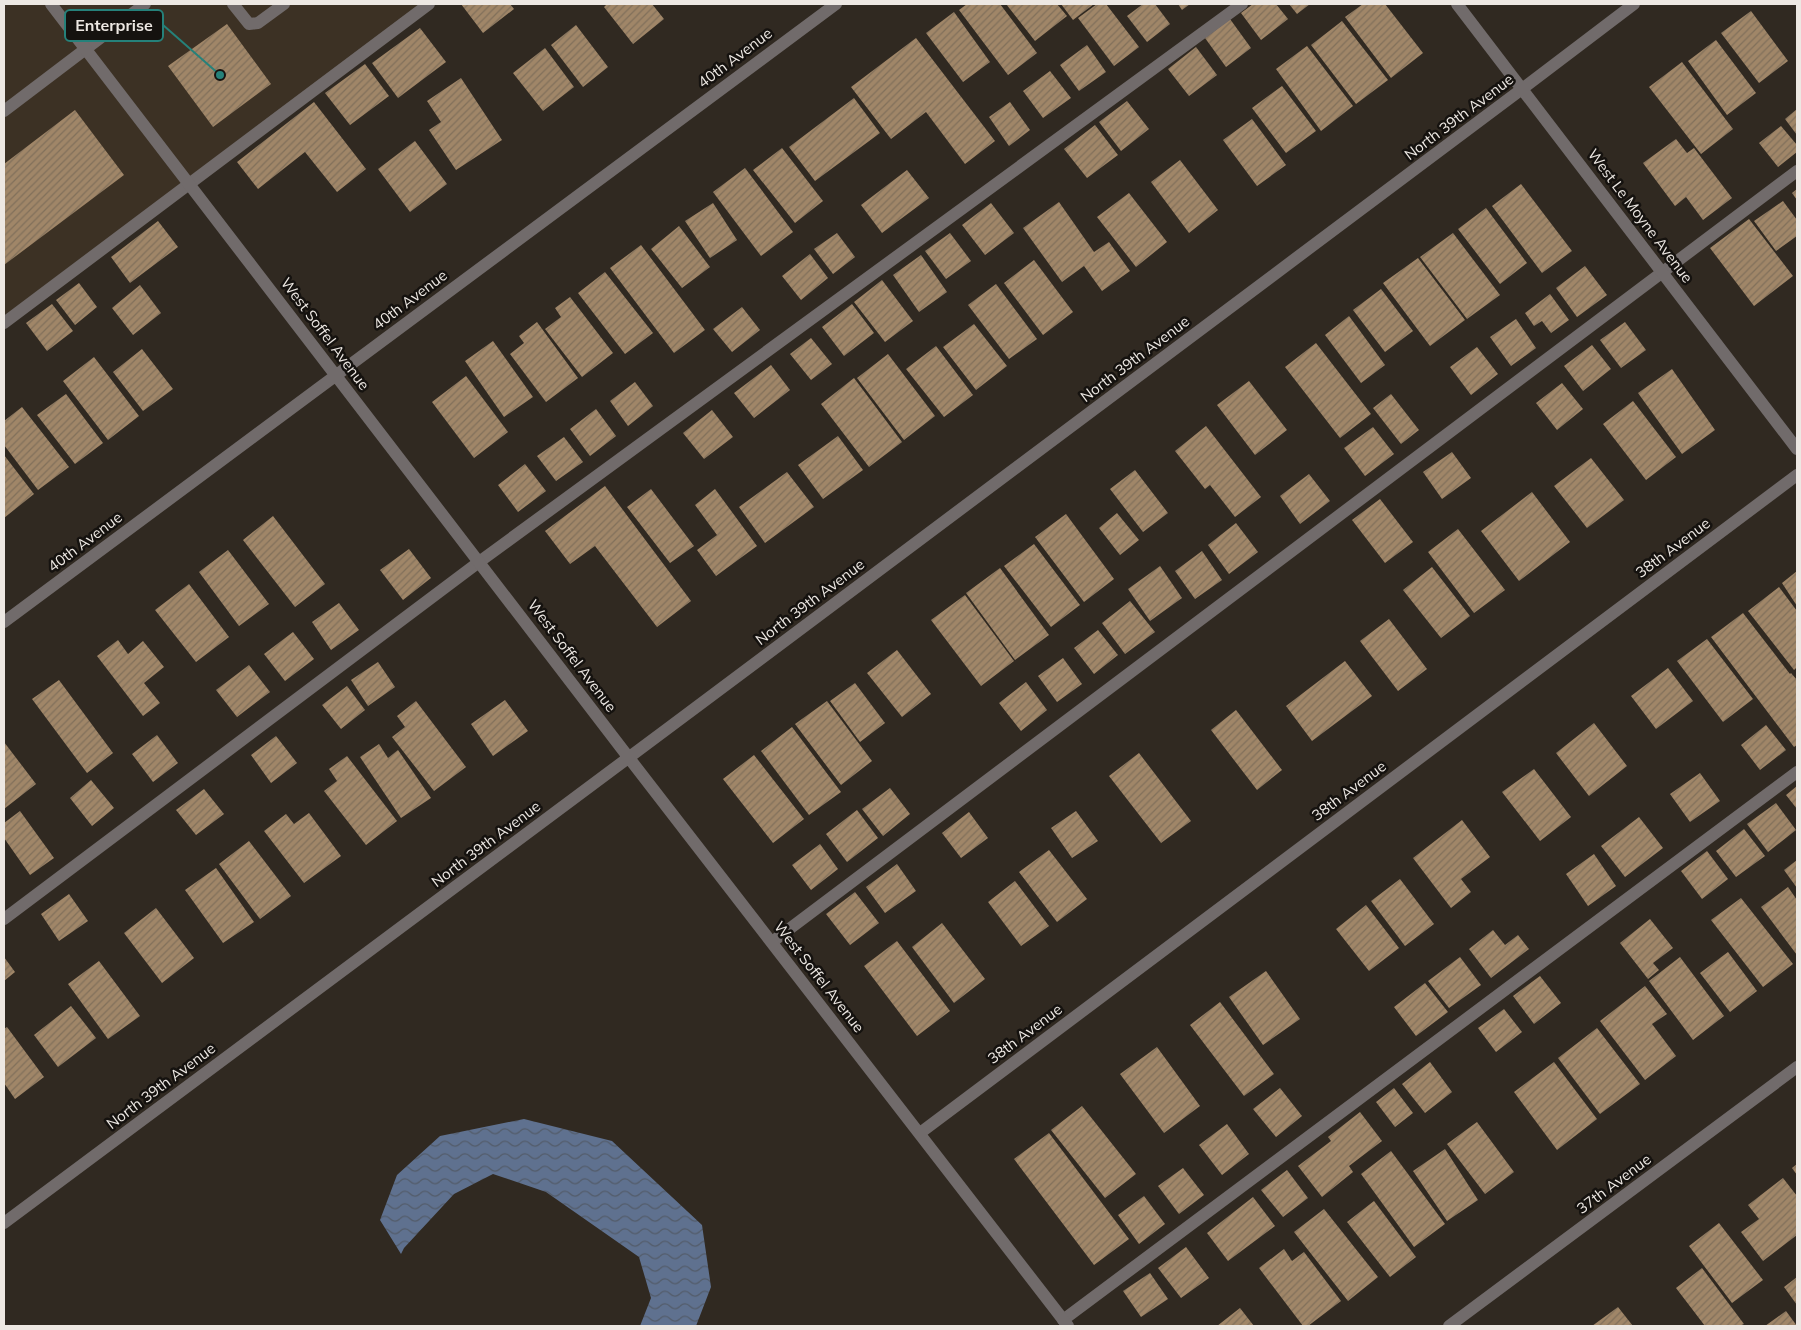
<svg xmlns="http://www.w3.org/2000/svg" width="1801" height="1330" font-family="Mulish,sans-serif">
<style>
.built{fill:#3c3124}
.water{fill:url(#water-waves)}
.building{fill:url(#building-hatch)}
.lines{fill:none;stroke-linecap:round;stroke-linejoin:round}
.service{stroke:#716b6b;stroke-width:12}
.minor{stroke:#716b6b;stroke-width:12}
.labels{text-anchor:middle;stroke-width:5;stroke-linejoin:round;paint-order:stroke}
.street-label{font-size:15px;fill:#ede8e3;stroke:#15120f}
.leader{fill:none;stroke:#25817a;stroke-width:2}
.callout-dot{fill:#25817a;stroke:#15120f;stroke-width:2}
.callout{fill:#15120f;stroke:#25817a;stroke-width:2}
.callout-label{font-size:16px;text-anchor:middle;font-weight:bold;fill:#ede8e3}
</style>
<defs>
<pattern id="water-waves" width="16" height="10" patternUnits="userSpaceOnUse" patternTransform="scale(1.25)"><rect width="16" height="10" fill="#5f718f"/><path d="M0 5q4-4 8 0t8 0" fill="none" stroke="#535c6a"/></pattern>
<pattern id="building-hatch" width="6" height="6" patternUnits="userSpaceOnUse" patternTransform="scale(1.25)"><rect width="6" height="6" fill="#a08668"/><path d="M-1 1l2-2M0 6l6-6M5 7l2-2" fill="none" stroke="#81705b"/></pattern>
</defs>
<rect width="100%" height="100%" fill="#302921"/>
<path class="built" d="M4 4H429L4 323Z"/>
<path class="water" d="M524 1119 612 1141 702 1225 711 1287 696 1326H640L651 1298 639 1257 546 1192 493 1174 454 1194 404 1248 401 1254 380 1220 397 1175 440 1136Z"/>
<path class="building" d="M461 4H510L514 9 483 33Z
M607 4H652L664 19 633 44 604 7Z
M967 4H1000L1037 53 1008 75 959 10Z
M1006 4H1057L1067 16 1035 41Z
M1061 4H1094L1073 20Z
M1097 4H1106L1139 47 1114 66 1078 18Z
M1143 4H1155L1170 24 1147 42 1127 16Z
M1178 4H1190L1182 10Z
M1253 4H1276L1288 19 1261 40 1241 13Z
M1289 4H1310L1297 14Z
M1363 4H1385L1423 53 1391 78 1345 17Z
M1751 11 1788 61 1759 83 1721 33Z
M954 12 990 62 963 82 926 33Z
M1230 19 1251 48 1226 67 1205 38Z
M1342 21 1388 80 1356 104 1311 45Z
M227 24 271 84 213 127 168 66Z
M576 25 608 67 583 87 551 45Z
M420 28 446 62 398 98 372 63Z
M916 38 995 141 965 164 926 112 891 139 851 87Z
M1716 40 1756 93 1727 115 1688 61Z
M1087 45 1106 72 1079 91 1060 65Z
M1307 46 1353 106 1321 131 1276 69Z
M1196 47 1217 75 1189 96 1168 69Z
M545 48 574 87 543 111 513 73Z
M1682 62 1733 129 1701 154 1649 87Z
M365 64 389 96 350 125 325 93Z
M1050 71 1071 98 1043 118 1023 91Z
M461 78 502 140 456 170 429 130 441 122 427 101Z
M1282 86 1316 131 1286 153 1252 108Z
M854 98 880 133 815 181 789 147Z
M1127 101 1149 129 1121 151 1099 122Z
M314 102 366 169 337 192 305 152 258 189 237 162Z
M1010 102 1030 130 1009 146 989 117Z
M1797 109V135L1785 119Z
M75 110 124 175 4 265V164Z
M1252 119 1286 165 1257 186 1223 140Z
M1095 125 1118 155 1087 178 1064 149Z
M1781 126 1797 145V152L1778 167 1759 143Z
M1676 139 1687 153 1694 148 1732 198 1703 220 1686 197 1675 206 1643 163Z
M415 141 447 184 410 212 378 169Z
M782 148 823 201 795 223 753 170Z
M1180 160 1218 210 1189 233 1151 182Z
M745 168 793 232 761 256 713 192Z
M907 170 929 198 882 233 861 205Z
M1521 184 1572 251 1542 273 1492 206Z
M1797 189V200L1792 193Z
M1129 193 1167 242 1136 267 1097 217Z
M1783 201 1797 220V236L1776 251 1754 221Z
M1059 202 1094 252 1109 242 1130 271 1102 291 1084 266 1062 282 1023 228Z
M713 203 737 240 710 258 685 221Z
M991 203 1014 233 985 255 962 225Z
M1486 208 1527 263 1500 284 1458 229Z
M1749 219 1793 276 1754 306 1710 248Z
M158 221 178 247 130 283 111 257Z
M679 226 710 267 682 288 651 249Z
M837 233 855 257 833 274 814 249Z
M950 233 971 261 946 279 925 251Z
M1453 233 1500 295 1467 319 1420 257Z
M641 245 705 330 674 353 610 268Z
M810 254 828 278 801 300 782 276Z
M921 255 947 292 919 312 893 275Z
M1418 258 1465 320 1430 346 1383 283Z
M1034 260 1073 312 1043 335 1004 283Z
M1585 266 1607 295 1577 317 1556 288Z
M605 272 653 333 625 354 578 293Z
M882 280 913 321 885 342 854 302Z
M79 283 97 307 75 325 56 300Z
M996 284 1037 339 1009 359 968 305Z
M140 285 161 313 133 335 112 308Z
M1381 289 1413 331 1385 352 1353 310Z
M1550 294 1569 320 1551 333 1542 321 1534 326 1525 313Z
M570 297 613 353 582 377 545 329 561 317 555 308Z
M52 304 73 331 47 351 26 323Z
M852 304 874 333 844 356 822 327Z
M742 307 760 330 732 352 713 329Z
M1349 316 1385 365 1361 383 1325 335Z
M1516 319 1536 348 1511 366 1490 337Z
M537 322 578 378 546 402 510 354 524 343 519 336Z
M1625 322 1646 350 1621 368 1600 340Z
M974 324 1007 366 976 390 943 347Z
M811 338 832 364 811 380 790 354Z
M493 341 533 397 504 417 465 361Z
M1316 343 1371 414 1340 438 1285 367Z
M1592 345 1611 369 1583 391 1564 366Z
M936 346 973 395 944 417 906 369Z
M1477 347 1498 374 1471 395 1450 367Z
M142 349 173 389 143 411 113 372Z
M888 354 935 416 904 440 857 378Z
M94 357 139 416 108 440 63 381Z
M771 365 790 390 754 418 734 393Z
M1672 369 1715 430 1682 454 1638 393Z
M466 376 508 432 474 458 432 402Z
M854 378 902 442 869 467 821 404Z
M1249 381 1287 430 1255 455 1217 405Z
M635 382 653 406 628 426 610 401Z
M1562 383 1583 409 1557 430 1536 403Z
M66 394 103 443 75 464 37 415Z
M1391 394 1419 430 1401 444 1373 408Z
M1633 401 1676 457 1646 480 1603 424Z
M22 407 69 467 38 490 4 445V421Z
M596 409 616 436 590 456 570 429Z
M712 410 733 437 704 459 683 433Z
M1206 426 1261 497 1235 517 1210 485 1205 489 1175 451Z
M1373 427 1394 454 1365 476 1344 448Z
M838 436 863 470 823 499 798 465Z
M564 437 583 462 556 481 537 456Z
M1452 452 1471 478 1442 499 1423 472Z
M4 455 34 494 4 518Z
M1591 458 1624 500 1587 528 1554 486Z
M525 464 546 491 518 512 498 485Z
M1135 470 1168 513 1143 532 1110 489Z
M787 472 814 507 765 543 739 507Z
M1309 474 1330 501 1300 524 1280 496Z
M605 486 691 601 657 627 595 546 570 564 545 531Z
M651 489 694 546 670 563 627 507Z
M715 489 757 546 716 576 697 550 717 535 695 505Z
M1532 492 1570 542 1519 581 1481 531Z
M1380 499 1413 542 1385 563 1352 520Z
M1117 513 1139 540 1120 555 1099 528Z
M1066 514 1114 579 1084 602 1035 537Z
M273 516 325 584 295 607 243 540Z
M1236 523 1258 552 1229 574 1208 545Z
M1458 529 1505 590 1474 613 1428 552Z
M1034 544 1080 605 1051 627 1004 566Z
M409 549 431 578 403 600 380 570Z
M228 550 269 604 239 626 199 572Z
M1202 551 1222 580 1195 599 1175 571Z
M1160 566 1182 598 1150 621 1128 589Z
M1432 567 1470 616 1441 638 1403 590Z
M1000 568 1049 635 1015 660 966 593Z
M1797 571V606L1782 583Z
M189 584 229 637 196 662 155 610Z
M1779 587 1797 611V667L1794 670 1748 611Z
M965 595 1014 661 981 686 931 620Z
M1130 601 1155 632 1125 654 1102 623Z
M339 603 359 630 331 650 312 622Z
M1743 613 1790 674 1791 673 1797 680V745L1794 747 1711 637Z
M1389 619 1427 669 1398 691 1360 641Z
M1098 630 1118 655 1094 674 1074 648Z
M293 632 314 659 285 681 264 654Z
M1707 639 1753 699 1723 722 1677 661Z
M118 640 128 654 143 641 164 667 144 683 160 703 143 716 97 656Z
M897 650 931 694 902 717 867 673Z
M1063 658 1082 684 1057 702 1038 676Z
M1345 661 1372 696 1312 741 1286 706Z
M378 662 395 687 368 706 351 680Z
M249 665 270 692 237 717 216 690Z
M1668 668 1693 701 1656 729 1631 696Z
M59 680 113 753 87 773 32 699Z
M1026 682 1047 710 1021 731 999 703Z
M855 683 885 723 860 742 830 701Z
M347 686 365 710 341 729 322 705Z
M505 700 528 731 493 756 471 724Z
M416 701 466 767 434 791 392 737 405 727 397 716Z
M827 701 872 761 841 785 795 724Z
M1236 710 1282 770 1257 790 1211 730Z
M1594 723 1627 766 1589 796 1556 753Z
M1766 725 1786 750 1760 770 1741 745Z
M792 727 841 792 809 815 761 751Z
M157 735 178 763 153 782 132 754Z
M276 736 297 763 271 783 251 755Z
M4 742 36 784 4 809Z
M379 744 388 758 398 750 431 798 401 818 360 757Z
M1139 753 1191 821 1161 843 1109 776Z
M754 755 804 819 773 843 723 779Z
M347 756 397 821 366 845 324 791 337 781 329 769Z
M1534 769 1571 817 1540 841 1502 792Z
M1700 773 1720 801 1690 822 1670 794Z
M91 780 114 808 92 826 70 798Z
M1797 786V809L1786 795Z
M890 788 910 814 883 836 862 809Z
M204 789 224 814 196 835 176 810Z
M1776 803 1796 830 1768 852 1747 824Z
M857 810 878 838 847 862 826 834Z
M20 811 54 858 30 875 4 838V823Z
M1076 811 1098 841 1072 858 1051 828Z
M969 812 988 838 961 858 942 833Z
M309 813 341 856 304 883 264 831 286 814 294 824Z
M1639 817 1663 848 1625 877 1601 846Z
M1462 820 1490 857 1461 879 1471 892 1451 908 1413 858Z
M1744 829 1765 856 1736 877 1716 851Z
M249 841 291 896 260 919 219 864Z
M820 844 838 869 811 890 792 865Z
M1049 850 1087 899 1057 922 1019 872Z
M1707 851 1728 879 1702 899 1681 871Z
M1594 854 1616 886 1588 906 1566 874Z
M1797 860V888L1784 870Z
M897 864 916 891 885 913 866 887Z
M216 868 254 922 223 943 185 890Z
M1400 879 1434 924 1405 946 1371 901Z
M1015 881 1049 926 1021 946 988 902Z
M1788 887 1797 900V955L1761 907Z
M855 892 879 923 850 945 826 914Z
M69 894 88 921 59 941 41 914Z
M1741 898 1793 964 1763 987 1711 920Z
M1366 905 1399 948 1369 971 1336 929Z
M156 908 194 958 162 983 124 933Z
M1650 919 1673 948 1653 963 1659 970 1648 979 1620 943Z
M942 923 985 979 954 1003 912 947Z
M1493 930 1505 945 1518 935 1529 949 1491 978 1469 949Z
M897 941 950 1011 917 1036 864 966Z
M1728 952 1757 991 1730 1012 1700 973Z
M4 957 15 972 4 981Z
M1460 957 1481 985 1449 1008 1428 981Z
M1680 957 1724 1016 1693 1040 1649 981Z
M99 961 140 1016 108 1039 68 984Z
M1266 971 1300 1019 1263 1045 1229 997Z
M1540 976 1561 1003 1534 1024 1513 996Z
M1425 983 1448 1012 1416 1036 1394 1007Z
M1645 986 1667 1014 1652 1024 1676 1056 1645 1080 1600 1021Z
M1220 1002 1274 1074 1244 1096 1190 1025Z
M71 1006 96 1038 58 1067 34 1035Z
M1504 1009 1522 1032 1496 1052 1478 1028Z
M7 1027 44 1077 15 1099 4 1083V1029Z
M1597 1028 1640 1084 1600 1114 1558 1058Z
M1157 1047 1200 1106 1164 1133 1120 1074Z
M1430 1062 1452 1092 1425 1113 1402 1084Z
M1554 1062 1597 1119 1557 1150 1514 1092Z
M1280 1088 1302 1116 1276 1137 1253 1109Z
M1394 1088 1413 1113 1395 1127 1376 1102Z
M1082 1106 1136 1174 1105 1198 1051 1130Z
M1360 1112 1382 1141 1349 1166 1353 1172 1322 1197 1298 1166 1331 1141 1328 1137Z
M1477 1122 1514 1172 1485 1194 1447 1144Z
M1227 1124 1249 1154 1222 1175 1199 1145Z
M1049 1133 1129 1239 1094 1265 1014 1159Z
M1445 1149 1478 1200 1447 1221 1413 1171Z
M1391 1151 1445 1224 1414 1247 1361 1174Z
M1797 1164V1175L1792 1168Z
M1183 1168 1204 1195 1179 1214 1158 1186Z
M1287 1170 1308 1198 1283 1217 1261 1190Z
M1783 1178 1797 1196V1235L1763 1261 1741 1232 1759 1219 1748 1205Z
M1144 1196 1165 1224 1139 1244 1118 1215Z
M1253 1197 1275 1226 1228 1261 1207 1233Z
M1374 1201 1416 1257 1390 1277 1347 1222Z
M1324 1209 1378 1277 1348 1301 1294 1232Z
M1719 1223 1763 1280 1732 1303 1689 1246Z
M1186 1247 1209 1278 1181 1298 1158 1268Z
M1284 1249 1292 1261 1304 1252 1341 1301 1308 1326H1303L1259 1268Z
M1702 1268 1744 1324 1740 1326H1705L1676 1288Z
M1150 1273 1168 1299 1141 1317 1123 1291Z
M1797 1277V1305L1784 1287Z
M1618 1307 1633 1326H1592Z
M1240 1308 1254 1326H1217Z
M1786 1311 1797 1326H1765Z"/>
<g class="lines">
<path class="service" d="M233 4 249 24 258 23 284 4
M4 111 145 4
M4 323 429 4
M4 919 479 562 1242 4
M772 942 1797 171
M1063 1320 1797 772"/>
<path class="minor" d="M51 4 629 758 1068 1326
M1457 4 1797 449
M4 622 836 4
M920 1133 1797 475
M4 1223 667 729 1522 89 1634 4
M1449 1326 1797 1067"/>
</g>
<g class="labels">
<g class="street-label">
<text transform="translate(735 58) rotate(-37)" y="5">40th Avenue</text>
<text transform="translate(1459 117) rotate(-37)" y="5">North 39th Avenue</text>
<text transform="translate(1640 216) rotate(53)" y="5">West Le Moyne Avenue</text>
<text transform="translate(410 300) rotate(-37)" y="5">40th Avenue</text>
<text transform="translate(325 334) rotate(53)" y="5">West Soffel Avenue</text>
<text transform="translate(1135 359) rotate(-37)" y="5">North 39th Avenue</text>
<text transform="translate(85 542) rotate(-37)" y="5">40th Avenue</text>
<text transform="translate(1673 548) rotate(-37)" y="5">38th Avenue</text>
<text transform="translate(810 602) rotate(-37)" y="5">North 39th Avenue</text>
<text transform="translate(572 656) rotate(53)" y="5">West Soffel Avenue</text>
<text transform="translate(1349 791) rotate(-37)" y="5">38th Avenue</text>
<text transform="translate(486 844) rotate(-37)" y="5">North 39th Avenue</text>
<text transform="translate(819 977) rotate(52)" y="5">West Soffel Avenue</text>
<text transform="translate(1025 1034) rotate(-37)" y="5">38th Avenue</text>
<text transform="translate(161 1086) rotate(-37)" y="5">North 39th Avenue</text>
<text transform="translate(1614 1184) rotate(-37)" y="5">37th Avenue</text>
</g>
</g>
<path class="leader" d="M220 75L163 25"/>
<circle class="callout-dot" cx="220" cy="75" r="5"/>
<rect class="callout" x="65" y="10" width="98" height="31" rx="5"/>
<g class="callout-label">
<text x="114" y="31">Enterprise</text>
</g>
<rect width="1801" height="1330" fill="none" stroke="#ede8e3" stroke-width="10"/>
</svg>
